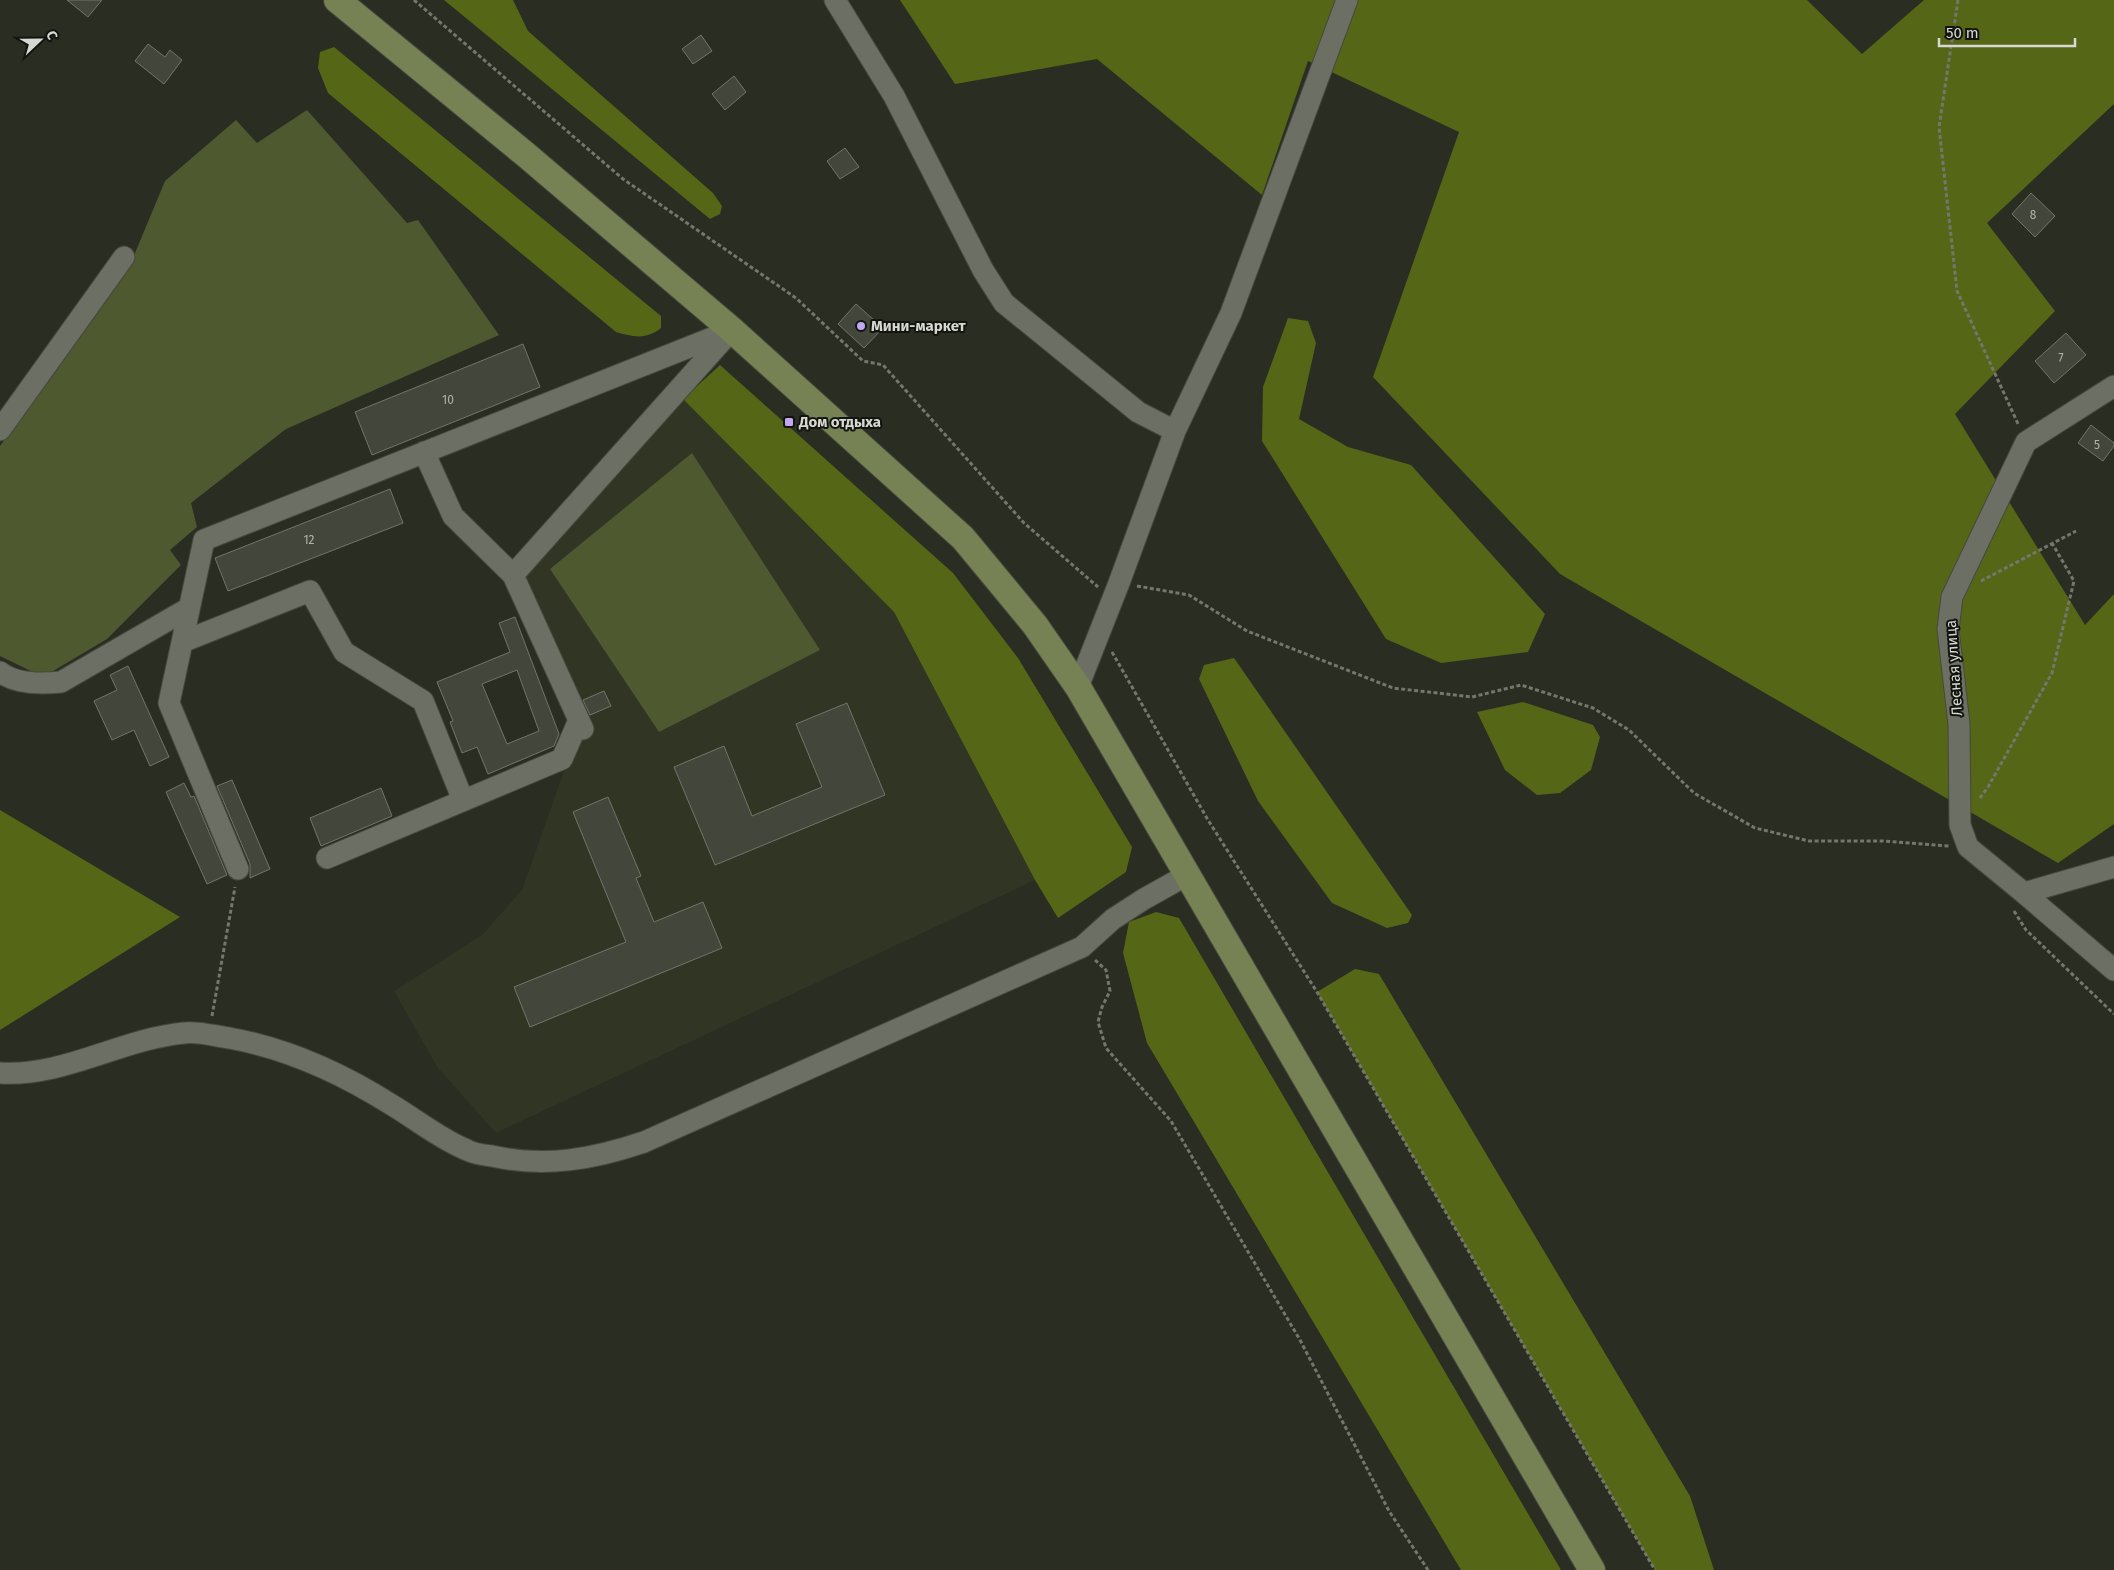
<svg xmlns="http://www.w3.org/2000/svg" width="2114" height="1570" font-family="'Fira Sans',sans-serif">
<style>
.built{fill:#303524}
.green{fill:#4f5930}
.forest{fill:#566617}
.building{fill:#42463b;stroke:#72766a;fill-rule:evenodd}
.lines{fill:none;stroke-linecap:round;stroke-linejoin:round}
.minor-casing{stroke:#45483e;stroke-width:23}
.major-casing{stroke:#45483e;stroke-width:28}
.path{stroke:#74776e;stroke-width:3;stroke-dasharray:4 2.5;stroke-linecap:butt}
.minor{stroke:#6c7064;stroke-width:21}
.major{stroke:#768253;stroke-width:26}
.poi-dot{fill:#c3a7f2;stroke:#13140f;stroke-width:2}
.labels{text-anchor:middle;stroke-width:4;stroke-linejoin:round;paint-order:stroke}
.number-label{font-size:12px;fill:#b1b4ac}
.poi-label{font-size:15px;font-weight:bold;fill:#d6d8d1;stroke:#13140f;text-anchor:start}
.street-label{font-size:15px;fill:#d6d8d1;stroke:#13140f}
</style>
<rect width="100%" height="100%" fill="#292d22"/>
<path class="built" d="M683 399 894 612 1035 880 496 1133 437 1067 394 991 482 935 522 890 578 731 590 724 525 575Z"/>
<path class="green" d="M307 110 407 223 418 220 499 335 286 429 191 503 197 527 170 550 181 565 107 639 43 677 0 656V446L130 265 165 181 236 120 257 143Z
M692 453 820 650 659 732 550 569Z"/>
<path class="forest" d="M444 0H513L528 31 713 193 722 206 720 214 710 219Z
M900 0H1807L1862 54 1924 0H2114V104L1987 223 2055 311 1955 414 2085 625 2114 594V824L2058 863 1560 574 1373 377 1459 132 1308 61 1262 195 1097 59 955 84Z
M334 47 661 316V328C646 340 633 337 616 332L328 93 318 68 320 52Z
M1288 318 1308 321 1316 343 1299 419 1348 447 1411 465 1545 614 1528 652 1441 663 1386 639 1262 441 1263 387Z
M720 365 953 573 1018 658 1132 847 1126 872 1058 918 1035 880 894 612 683 399Z
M1234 658 1412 915 1408 923 1387 928 1332 903 1258 801 1199 679 1204 665Z
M1523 702 1593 725 1600 737 1591 770 1560 793 1537 795 1505 770 1477 712Z
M0 810 180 917 0 1030Z
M1156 912 1179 918 1561 1570H1461L1147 1043 1123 953 1129 922Z
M1355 969 1379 974 1690 1496 1714 1570H1655L1317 992Z"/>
<path class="building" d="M67 0H102L88 17Z
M701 35 712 51 693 64 682 49Z
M148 44 165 57 170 50 182 60 164 84 135 61Z
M734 76 746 92 725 110 712 94Z
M845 148 859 167 840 179 827 161Z
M2031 193 2055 216 2035 237 2012 214Z
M856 304 883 328 864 348 838 324Z
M2066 333 2086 355 2054 383 2035 361Z
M523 344 540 387 372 455 355 412Z
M2091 425 2114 443V446L2103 461 2078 443Z
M390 489 403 523 228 591 215 558Z
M515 617 559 734 554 746 488 774 477 747 462 753 450 722 453 721 437 682 510 652 499 623ZM517 670 539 731 507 744 482 684Z
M128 666 169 757 150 766 134 730 112 740 94 701 117 690 110 675Z
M604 691 611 706 590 715 583 700Z
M847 703 885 795 715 865 674 767 724 746 752 816 822 787 796 724Z
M232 780 270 869 250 878V864L217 786Z
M184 783 191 797 194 796 227 875 207 884 166 792Z
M381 788 392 816 321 846 310 818Z
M608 797 641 876 636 878 654 922 703 902 722 948 530 1027 514 987 626 942 573 812Z"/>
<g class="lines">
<defs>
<path id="minor" d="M835 0 894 96 983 270 1004 303 1138 412 1175 431
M2114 386 2026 442 1952 597 1948 629 1959 724 1960 825 1968 847 2024 893 2114 867
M0 430 124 257
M424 452 453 516 513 575 729 333
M513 575 583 729
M182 642 310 591 344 652 423 701 463 800
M0 672C15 684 42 684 61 682L189 608
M1078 687 1119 583 1175 431 1231 313 1347 0
M327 858 562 759 579 720
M238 869 169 703 204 540 732 330
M2024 893 2114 970
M0 1073C64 1077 121 1039 184 1033 197 1031 215 1036 229 1038 286 1048 343 1074 392 1105 417 1120 440 1139 467 1150 474 1154 484 1155 492 1156 545 1168 594 1159 644 1142L1082 947 1113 919 1144 899 1187 875"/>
<path id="major" d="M337 0 525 154 732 330 963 538 1035 625 1078 687 1592 1570"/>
</defs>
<use href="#minor" class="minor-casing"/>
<use href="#major" class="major-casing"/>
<path class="path" d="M414 0 623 179 796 298 863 361 883 365 1024 523 1098 587
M1958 0 1939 127 1957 291 2019 426
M1981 581 2076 531
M1137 586 1189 595 1247 631 1393 688 1472 697 1521 685 1593 708 1629 730 1694 793 1755 828 1809 841H1884L1949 846
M1112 652 1208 820 1317 992 1655 1570
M1980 798 1988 787 2052 673 2074 581 2052 543
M2014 911 2026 930 2114 1014
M1095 960 1106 970 1110 991 1102 1007 1098 1022 1106 1048 1171 1121 1300 1340 1389 1511 1428 1570
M212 1016 235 887"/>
<use href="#minor" class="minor"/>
<use href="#major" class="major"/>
</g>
<g class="poi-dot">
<circle cx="861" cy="326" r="5"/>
<rect x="784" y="417" width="10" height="10" rx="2.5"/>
</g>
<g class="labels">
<g class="number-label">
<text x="2033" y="219">8</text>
<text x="2061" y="362">7</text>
<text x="448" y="404">10</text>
<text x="2097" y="449">5</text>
<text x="309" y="544">12</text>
</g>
<g class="poi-label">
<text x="871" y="331">Мини-маркет</text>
<text x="799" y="427">Дом отдыха</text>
</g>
<g class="street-label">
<text transform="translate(1954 668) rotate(-94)" y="5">Лесная улица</text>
</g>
</g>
<g transform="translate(40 40) rotate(68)" stroke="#13140f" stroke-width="4" paint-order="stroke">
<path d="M0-4L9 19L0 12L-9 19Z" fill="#d6d8d1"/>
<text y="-8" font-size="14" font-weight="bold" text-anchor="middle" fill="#d6d8d1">С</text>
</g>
<path d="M1939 38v8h136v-8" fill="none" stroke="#d6d8d1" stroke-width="2.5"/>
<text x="1946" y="38" font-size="15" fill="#d6d8d1" stroke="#13140f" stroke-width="4" paint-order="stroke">50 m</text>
</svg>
